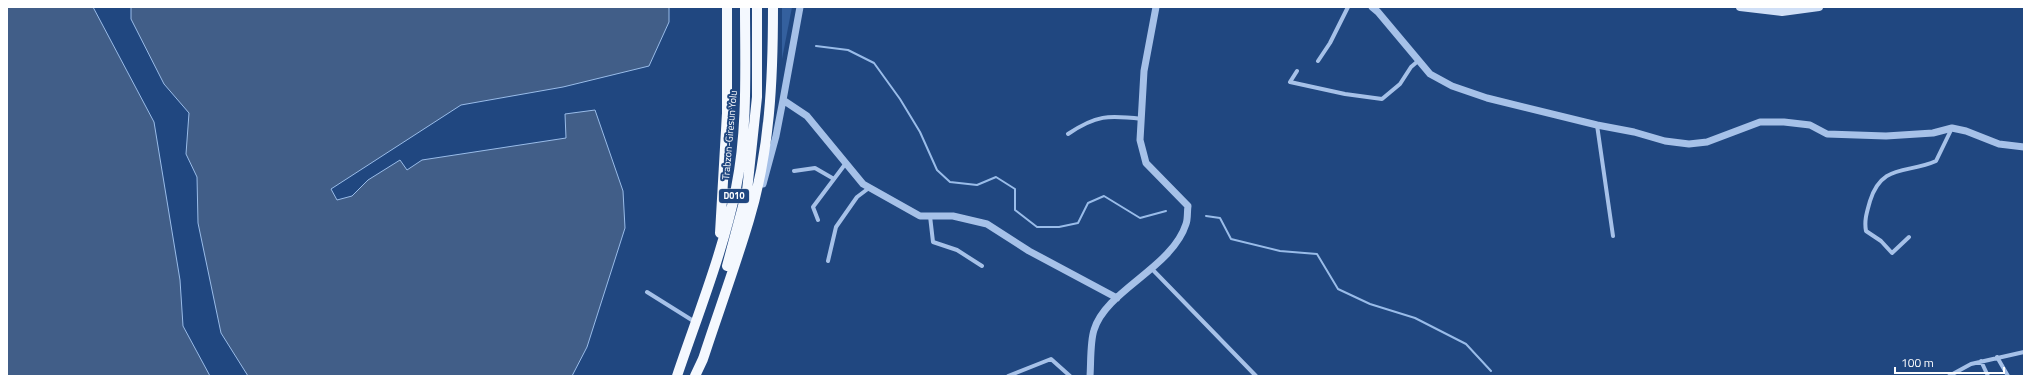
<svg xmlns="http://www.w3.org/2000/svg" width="2031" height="383" font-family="'Titillium Web',sans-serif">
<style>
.green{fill:#34609e}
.water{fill:#415e88;stroke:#99bce9}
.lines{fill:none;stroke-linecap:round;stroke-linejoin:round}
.stream{stroke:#99bce9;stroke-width:2}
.minor{stroke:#a6c1e8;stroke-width:4}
.tertiary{stroke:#a6c1e8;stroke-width:7}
.secondary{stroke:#d0dff6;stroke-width:8}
.trunk{stroke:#f4f8fe;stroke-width:10}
.labels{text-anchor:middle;stroke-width:4;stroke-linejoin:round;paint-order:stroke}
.shield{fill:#204780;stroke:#bcc8d9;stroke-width:1}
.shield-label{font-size:9px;font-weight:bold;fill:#fff}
.street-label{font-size:10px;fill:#fff;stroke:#204780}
</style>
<rect width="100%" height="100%" fill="#204780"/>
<path class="green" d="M782 7H792L782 59Z"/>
<path class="water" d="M7 7H93L154 122 180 280 183 326 210 376H7Z
M131 7H669V22L649 66 563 87 461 105 331 189 337 200 352 196 368 180 400 160 407 170 422 160 566 138 565 114 595 110 623 191 625 228 587 347 572 376H248L221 333 198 223 197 177 186 154 189 113 164 84 131 19Z"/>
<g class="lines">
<path class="stream" d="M816 46 848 50 874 63 900 99 920 132 937 170 950 182 977 185 996 177 1015 189V210L1037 227H1059L1078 223 1088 203 1104 196 1140 218 1166 211
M1206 216 1220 218 1231 239 1280 251 1317 254 1338 289 1370 304 1415 318 1466 344 1491 371"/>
<path class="minor" d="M1318 61 1330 43 1348 7
M1297 71 1290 82 1345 94 1382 99 1400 84 1411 67 1418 61
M1597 125 1613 236
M1068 134C1096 115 1108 115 1142 119
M794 171 815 168 834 179
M930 216 933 242 957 250 982 266
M818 220 813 207 846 163
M1909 237 1892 253 1881 241 1866 231C1864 220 1867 212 1870 201 1882 163 1907 174 1936 161L1952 128
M828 261 836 227 857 197 869 188
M1152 269 1256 376
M647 292 695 322
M1997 357 2008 376
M1981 361 1988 376
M1008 376 1051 359 1070 376
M1949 376 1971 364 2024 352"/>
<path class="tertiary" d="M800 7 783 100 807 116 863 184 920 216H953L987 224 1029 251 1117 298
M1372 7 1378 12 1430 74 1452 86 1487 98 1597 125 1634 132 1665 141 1689 144 1707 142 1760 122H1784L1810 125 1827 134 1886 136 1933 133 1952 128 1966 131 1999 144 2024 147
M763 184 776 136 783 100
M1090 376C1091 363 1090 342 1094 330 1106 290 1172 268 1186 224 1188 219 1187 212 1188 206L1146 163 1140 140 1144 71 1156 7"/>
<path class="secondary" d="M1740 7 1782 12 1819 7"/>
<path class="trunk" d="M720 233 727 113V7
M727 266 747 191 757 97V7
M677 376C698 314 723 252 736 188 748 129 745 67 745 7
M695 376 703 359C718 313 735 267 749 220 770 151 773 79 773 7"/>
</g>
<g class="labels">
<rect class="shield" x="719" y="189" width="30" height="14" rx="3"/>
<g class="shield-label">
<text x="734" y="199">D010</text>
</g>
<g class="street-label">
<text transform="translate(729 135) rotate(-85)" y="4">Trabzon-Giresun Yolu</text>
</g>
</g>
<rect width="2031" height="383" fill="none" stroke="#ffffff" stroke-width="16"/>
<path d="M1895 367v6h109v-6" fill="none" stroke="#ffffff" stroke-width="2"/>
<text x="1901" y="367" font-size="12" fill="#ffffff" stroke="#204780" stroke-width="3" paint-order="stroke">100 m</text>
</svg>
